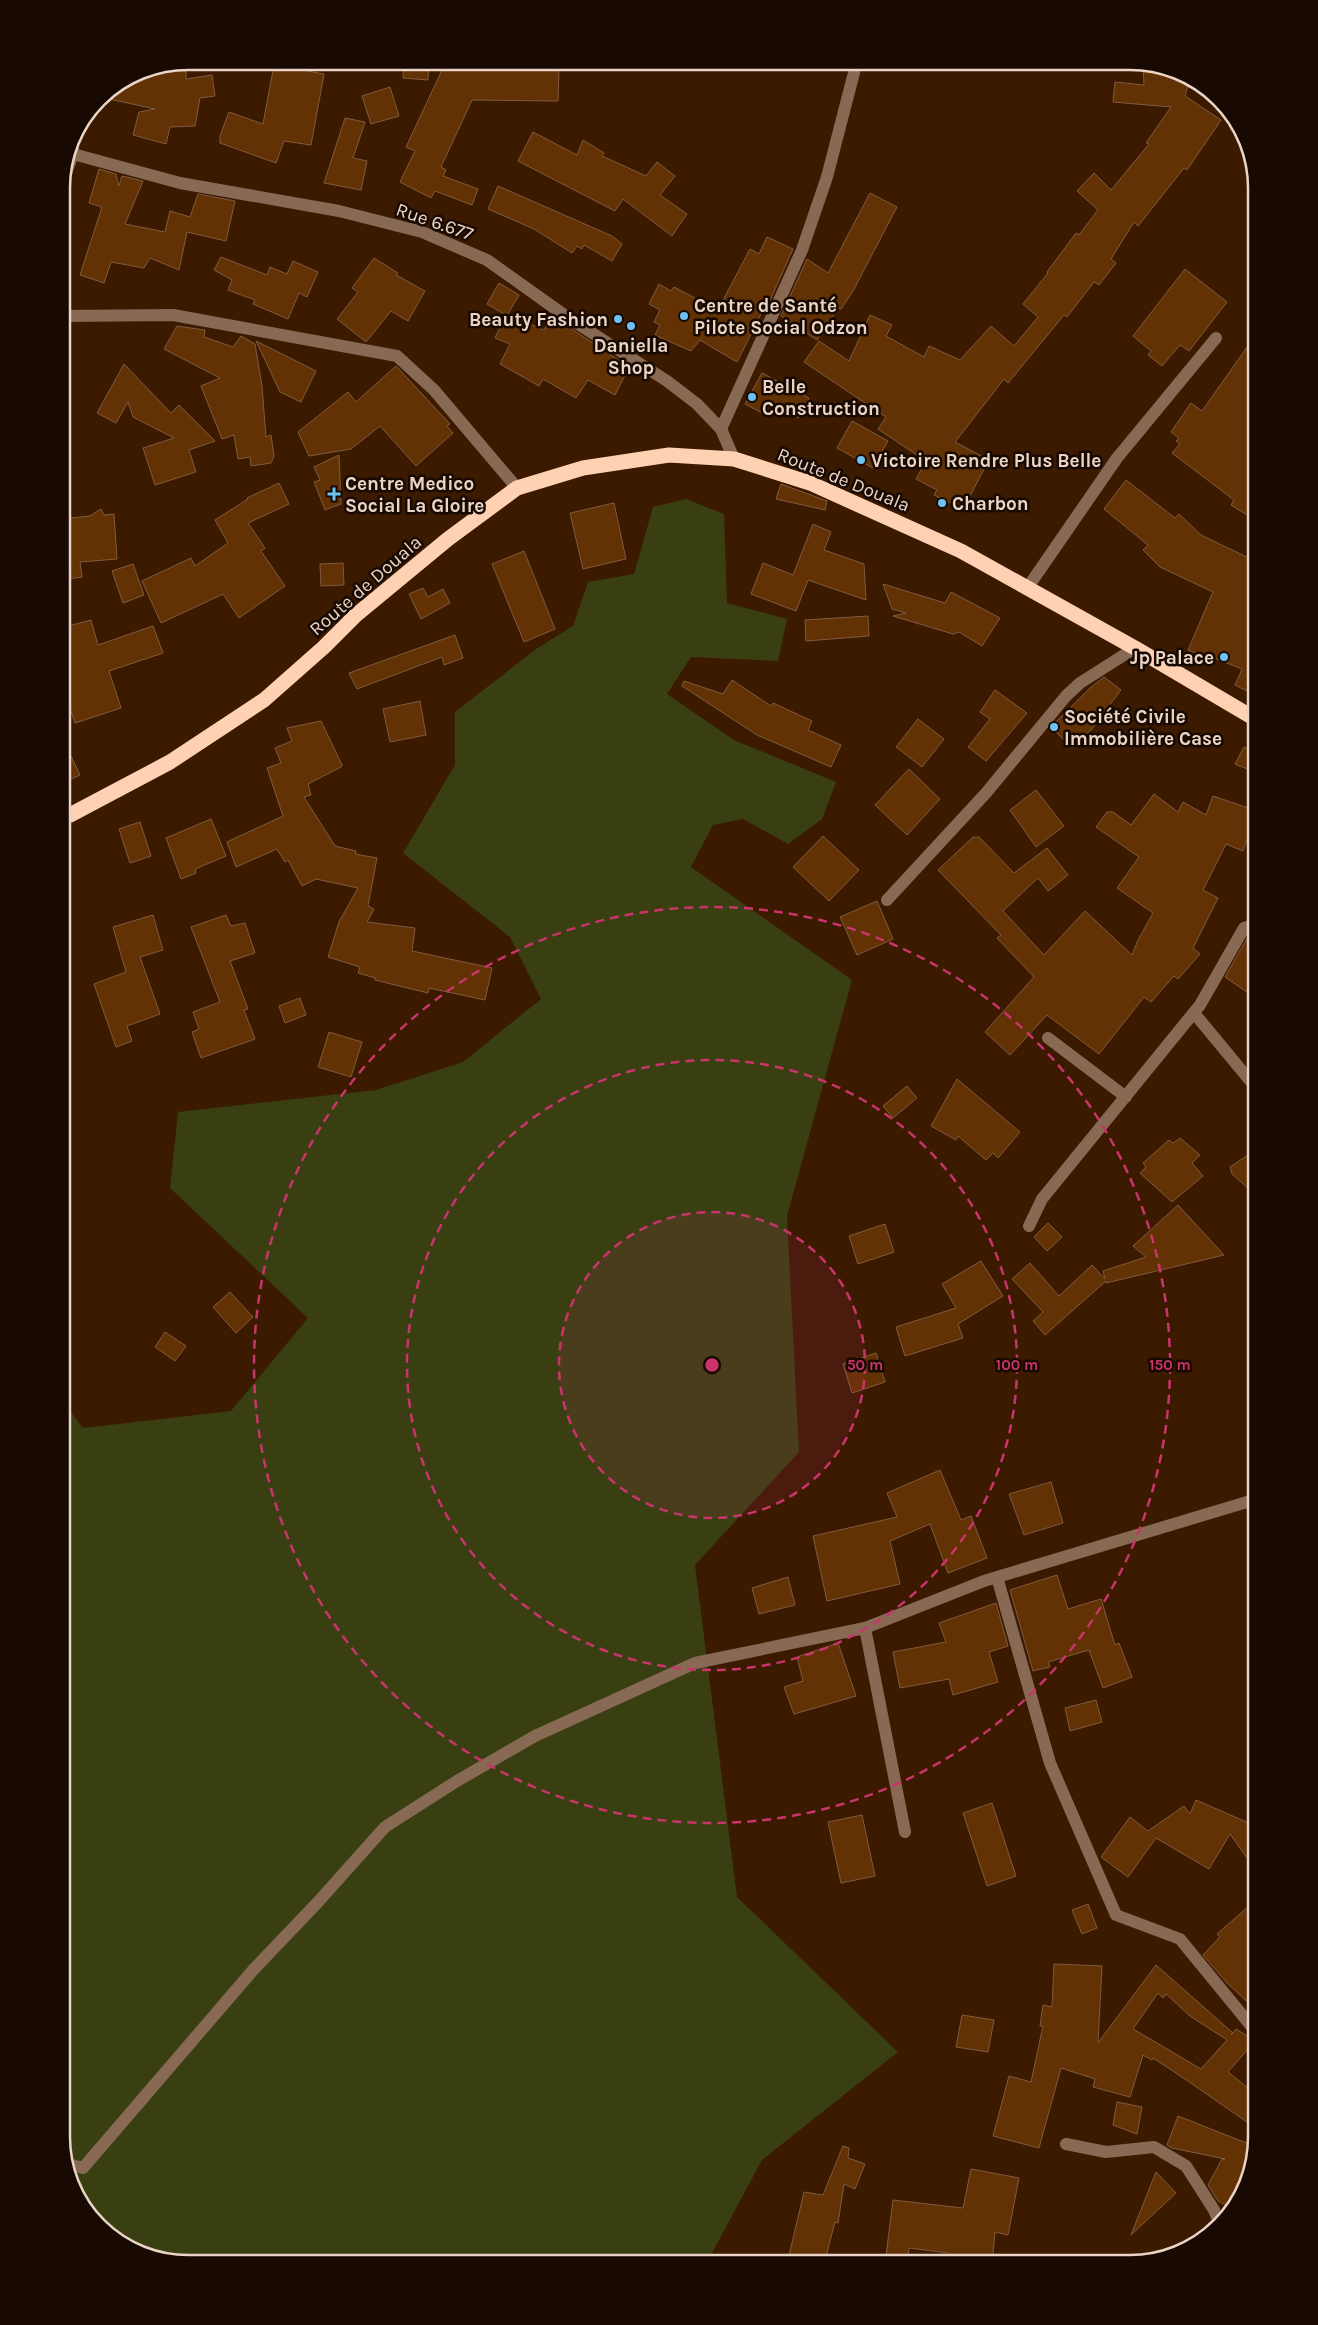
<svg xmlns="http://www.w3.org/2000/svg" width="1318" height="2325" font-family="Karla,sans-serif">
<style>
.green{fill:#393f10}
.building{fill:#623104;stroke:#815b40;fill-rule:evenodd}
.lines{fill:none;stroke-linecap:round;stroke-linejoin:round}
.minor{stroke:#876954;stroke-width:12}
.highway{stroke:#fed1b2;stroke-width:15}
.ring{fill:none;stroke:#c8346b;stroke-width:2.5;stroke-dasharray:9 6}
.poi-dot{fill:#6ec2f3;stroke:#180902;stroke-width:2}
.labels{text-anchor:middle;stroke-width:5;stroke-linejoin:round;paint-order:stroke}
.street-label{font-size:19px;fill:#ead4c5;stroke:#180902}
.poi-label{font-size:19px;font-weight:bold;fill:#ead4c5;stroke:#180902;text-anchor:start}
.rim{fill:none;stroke:#ead4c5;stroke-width:2.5}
.centre{fill:#c8346b;stroke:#180902;stroke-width:2.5}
.ring-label{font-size:15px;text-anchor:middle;font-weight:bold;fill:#c8346b;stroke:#180902;stroke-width:5;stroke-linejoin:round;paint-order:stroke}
</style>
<rect width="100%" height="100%" fill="#3b1a00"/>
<path class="green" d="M686 499 724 514 727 603 787 619 778 661 691 657 667 694 734 740 836 782 822 819 788 844 743 819 713 825 691 867 852 980 787 1216 799 1452 695 1565 737 1897 898 2052 762 2160 706 2264 180 2263 118 2243 74 2193 61 2137V1399L83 1428 231 1411 308 1318 170 1188 178 1112 376 1090 463 1062 541 999 510 937 403 853 455 765V712L536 649 573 626 588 582 634 574 653 507Z"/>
<path class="building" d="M404 61H429L428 80 403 78Z
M186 62V79L212 75 215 96 200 98 195 126 170 127 166 144 133 135 139 112 155 109 100 97 140 71Z
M1143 63 1190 79 1185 96 1221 120 1187 170 1184 168 1138 226 1134 222 1111 259 1116 263 1099 285 1094 282 1067 317 1064 315 1008 383 1004 379 955 442 989 460 963 509 934 495 937 490 916 479 926 461 878 429 886 417 804 362 819 341 849 361 870 315 892 325 886 336 924 357 929 346 960 360 991 326 1014 346 1038 317 1023 304 1048 273 1047 272 1076 233 1079 235 1098 210 1077 191 1094 173 1111 190 1149 144 1146 143 1171 107 1113 102 1115 82 1144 85Z
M274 65 324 74 311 145 284 141 276 163 220 143V136L229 112 263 124Z
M443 68H559L558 101 472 100 441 167 446 170 443 176 478 189 472 205 435 191 431 198 400 182 415 151 406 147Z
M390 87 399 116 371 124 362 96Z
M345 118 365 122 353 158 367 161 361 190 324 183Z
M533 132 577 155 583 140 604 153 602 156 646 176 657 162 675 176 660 195 687 214 672 236 623 199 615 211 518 161Z
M99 169 116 174 119 186 122 176 143 181 125 224 165 232 170 211 190 217 198 194 235 201 226 241 187 232 179 270 150 258 144 268 111 262 104 283 80 275 102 207 89 203Z
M498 186 612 236 622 244 612 261 584 245 582 249 577 246 572 253 534 229 488 209Z
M870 193 897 207 853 291 841 309 838 308 817 340 781 316 807 259 828 273Z
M767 237 793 249 767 307 765 306 737 362 700 340 691 351 655 335 660 325 654 322 660 310 649 304 659 284 671 291 674 287 714 308 717 302 721 304 750 249 759 254Z
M221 257 267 275 270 267 287 274 293 261 318 272 307 297 299 293 288 319 253 304 255 300 228 290 232 280 214 270Z
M374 258 398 273 396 275 425 291 408 321 391 311 366 342 337 319 358 292 352 288Z
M1185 269 1227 302 1189 351 1180 345 1162 366 1148 355 1151 351 1133 336Z
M499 283 519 295 508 314 544 330 552 316 629 367 615 395 588 380 576 398 543 379 539 386 500 364 510 344 495 338 506 315 487 304Z
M177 326 205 330 204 337 233 347 241 336 255 344 262 386 266 437 271 435 274 456 271 463 251 466 250 457 238 459 234 435 222 439 201 386 220 378 164 349Z
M1257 333V521L1231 505 1234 500 1172 453 1180 444 1176 441 1179 438 1171 432 1191 403 1202 411Z
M256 341 316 371 301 402 280 392Z
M124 364 171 413 179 405 215 441 189 450 196 472 155 485 143 448 174 438 133 417 128 402 116 423 97 413Z
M396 366 450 424 447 426 453 433 416 466 380 426 351 449 309 456 298 432 348 392 356 402Z
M762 373 809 398 798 418 774 404 768 416 745 404Z
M852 421 888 441 873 468 837 448Z
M339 455 341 504 325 510 314 482 320 480 314 467Z
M1126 480 1175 518 1179 514 1201 535 1257 562V696L1235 685 1242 669 1207 655 1206 658 1188 650 1213 592 1160 567 1143 550 1148 545 1104 509Z
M279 483 289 504 248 523 265 548 261 551 285 586 239 618 223 594 161 623 142 581 191 558 195 566 228 543 215 520 248 499 247 498Z
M781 484 827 501 825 510 776 499Z
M614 503 626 559 583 569 570 513Z
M101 509 104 515 114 514 117 559 80 562 82 577 61 580V519L90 516Z
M813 524 831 532 824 550 864 564 866 600 808 580 796 611 751 594 763 563 793 575Z
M524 551 555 629 524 642 492 564Z
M343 563 344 585 321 586 320 564Z
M133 564 144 595 123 603 112 571Z
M883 584 945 603 951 592 1000 618 982 646 959 632 953 634 893 616 906 613 892 609Z
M423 588 428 597 443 589 450 603 421 619 409 594Z
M868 616 869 636 806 641 805 620Z
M91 620 98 645 153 626 163 653 109 671 121 708 75 723 61 682V628Z
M455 635 463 658 444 665 442 657 357 689 349 673Z
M1104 677 1121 690 1091 730 1072 748 1051 727 1090 688Z
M732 680 771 706 773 703 812 721 808 730 841 745 831 767 757 735 682 686 684 681 723 694Z
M995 690 1027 713 986 761 968 747 990 719 980 712Z
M420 701 426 735 390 742 383 709Z
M918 719 944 739 922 767 896 747Z
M321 721 342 765 341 767 308 784 311 795 304 797 335 846 356 851 355 854 377 858 368 906 374 909 367 922 415 928 412 951 492 968 485 1000 429 988 428 993 375 980V978L358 973 360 967 328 957 339 922 358 888 316 879 302 886 288 860 285 862 277 849 236 867 227 842 283 816 267 768 281 763 275 748 292 741 287 728Z
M61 735 80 775 61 784Z
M1244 747 1257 754V773L1235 764Z
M909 769 940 799 907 835 875 805Z
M1036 790 1064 826 1036 847 1010 810Z
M1154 794 1178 812 1183 802 1206 815 1213 796 1257 811 1243 851 1226 844 1203 890 1218 898 1193 948 1200 954 1178 979 1174 976 1151 1002 1144 997 1099 1054 1047 1015 1010 1055 985 1032 1034 977 997 938 1001 935 938 870 973 837H979L1014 873 1047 848 1068 875 1048 891 1038 878 1003 911 1044 955 1085 911 1132 955 1138 940 1153 913 1117 888 1139 857 1096 827 1107 812H1113L1131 825Z
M211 819 226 856 195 869 196 873 181 879 166 838Z
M140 822 151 856 130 863 119 829Z
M823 836 859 870 829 901 793 867Z
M877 901 893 939 857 955 840 917Z
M153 915 163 950 140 957 160 1014 127 1026 132 1041 116 1047 94 984 126 972 113 927Z
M226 915 231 926 245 923 255 953 230 961 248 1009 244 1010 255 1039 201 1058 192 1032 199 1029 193 1012 220 1002 191 927Z
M1257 933V984L1250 994 1225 977 1249 935Z
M300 998 306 1015 285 1023 279 1006Z
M329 1032 362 1042 351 1077 318 1067Z
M957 1079 1020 1132 998 1158 993 1153 986 1160 958 1136 956 1140 931 1126Z
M907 1086 917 1098 893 1118 883 1106Z
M1180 1138 1200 1155 1192 1163 1203 1176 1172 1202 1140 1173 1146 1167 1143 1163 1169 1140 1173 1143Z
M1257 1149V1196L1232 1174 1230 1167Z
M1178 1205 1224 1255 1106 1283V1281L1045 1335 1033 1321 1043 1312 1012 1279 1030 1263 1059 1296 1092 1265 1105 1279 1103 1271 1146 1257 1133 1246Z
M1048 1223 1062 1237 1047 1251 1034 1237Z
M885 1224 894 1252 858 1264 849 1236Z
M981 1261 1003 1296 958 1324 963 1338 905 1356 896 1327 956 1308 942 1284Z
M230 1292 253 1317 236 1333 213 1307Z
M165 1332 186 1346 175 1361 155 1347Z
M876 1353 885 1382 852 1393 843 1364Z
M940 1470 961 1520 971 1516 987 1558 948 1573 930 1524 890 1541 900 1584 827 1601 813 1536 897 1517 887 1493Z
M1051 1482 1063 1523 1024 1535 1009 1494Z
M1057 1575 1068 1609 1101 1599 1115 1645 1119 1643 1132 1677 1103 1688 1089 1650 1048 1662 1050 1667 1033 1671 1010 1590Z
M788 1577 795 1605 759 1614 752 1588Z
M996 1603 1008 1646 989 1652 998 1682 953 1695 949 1679 900 1688 893 1652 946 1642 939 1623Z
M838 1643 856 1696 794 1714 784 1687 803 1681 797 1657Z
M1096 1700 1102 1722 1070 1731 1065 1708Z
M1196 1800 1251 1824 1257 1831V1872L1230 1834 1209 1869 1156 1838 1128 1877 1101 1857 1130 1817 1148 1831 1184 1806 1190 1814Z
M992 1803 1016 1876 987 1886 963 1813Z
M862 1815 875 1876 841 1883 828 1822Z
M1257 1899V2011L1227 1983 1203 1955 1220 1937 1217 1934Z
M1088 1904 1097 1928 1082 1934 1072 1910Z
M1054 1964 1102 1966 1098 2043 1156 1965 1233 2033 1231 2035 1236 2029 1255 2041 1228 2072 1257 2095V2129L1185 2079 1153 2058 1152 2060 1143 2055 1130 2097 1093 2087 1095 2079 1061 2068 1039 2148 993 2136 1009 2076 1031 2082 1043 2026H1040L1043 2005 1052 2007ZM1158 1993 1163 1998 1166 1994 1190 2016 1227 2040 1201 2069 1133 2029Z
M962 2015 994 2020 988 2052 956 2047Z
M1117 2102 1142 2107 1137 2134 1113 2125Z
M1178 2116 1254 2146 1234 2209 1218 2201 1208 2185 1222 2159H1225L1172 2148 1167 2145Z
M843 2146 849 2148 848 2158 865 2164 855 2189 844 2184 838 2223 835 2222 824 2264H787L804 2192 823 2195Z
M971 2169 1019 2178 1008 2235 995 2232 992 2264H946L948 2253 909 2248 907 2264H885L893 2200 963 2208Z
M1156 2172 1176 2193 1131 2235Z"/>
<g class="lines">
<path class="minor" d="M73 136V154L180 183 339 211 422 232 487 260 567 317 667 381 697 404 721 429 734 459
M62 184 73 154
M61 316 173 315 397 356 434 390 517 488
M721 429 802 250 827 177 857 61
M1028 587 1117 458 1216 338
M887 900 986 793 1066 696 1080 683 1135 648
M1194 1013 1257 1089
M1048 1038 1126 1097
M1029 1226 1042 1199 1200 1005 1244 928 1257 924
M997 1577 1050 1763 1116 1915 1180 1939 1257 2033
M865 1628 905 1832
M1066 2144 1106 2152 1154 2147 1186 2166 1214 2210 1219 2222
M68 2164 83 2168 254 1969 318 1902 385 1827 457 1781 535 1736 695 1663 865 1628 984 1581 1257 1499"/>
<path class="highway" d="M61 817 70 815 170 762 264 700 324 647 356 615 448 539 517 488 583 468 669 455 734 459 810 483 961 551 1135 648 1257 720"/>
</g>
<circle cx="712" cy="1365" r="153" fill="#c8346b" fill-opacity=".12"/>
<g class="ring">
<circle cx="712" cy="1365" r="153"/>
<circle cx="712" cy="1365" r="305"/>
<circle cx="712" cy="1365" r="458"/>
</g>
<g class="poi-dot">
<circle cx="684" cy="316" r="5"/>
<circle cx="618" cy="319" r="5"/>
<circle cx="631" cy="326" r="5"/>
<circle cx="752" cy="397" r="5"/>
<circle cx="861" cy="460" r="5"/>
<path d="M331.5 486.5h5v5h5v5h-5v5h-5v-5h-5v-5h5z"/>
<circle cx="942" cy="503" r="5"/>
<circle cx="1224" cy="657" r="5"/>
<circle cx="1054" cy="727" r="5"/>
</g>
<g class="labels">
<g class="street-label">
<text transform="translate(435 221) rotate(19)" y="7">Rue 6.677</text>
<text transform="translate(844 479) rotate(22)" y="7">Route de Douala</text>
<text transform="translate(365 585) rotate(-41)" y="7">Route de Douala</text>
</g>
<g class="poi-label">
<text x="694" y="312">Centre de Santé<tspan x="694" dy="22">Pilote Social Odzon</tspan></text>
<text x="608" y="326" text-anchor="end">Beauty Fashion</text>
<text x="631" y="352" text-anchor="middle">Daniella<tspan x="631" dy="22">Shop</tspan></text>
<text x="762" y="393">Belle<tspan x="762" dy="22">Construction</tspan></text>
<text x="871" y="467">Victoire Rendre Plus Belle</text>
<text x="345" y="490">Centre Medico<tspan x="345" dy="22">Social La Gloire</tspan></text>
<text x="952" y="510">Charbon</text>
<text x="1214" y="664" text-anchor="end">Jp Palace</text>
<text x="1064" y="723">Société Civile<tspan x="1064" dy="22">Immobilière Case</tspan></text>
</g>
</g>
<path d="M0 0H1318V2325H0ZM188 70H1130A118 118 0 0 1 1248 188V2137A118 118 0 0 1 1130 2255H188A118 118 0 0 1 70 2137V188A118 118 0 0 1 188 70Z" fill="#180902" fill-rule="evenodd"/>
<path class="rim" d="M188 70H1130A118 118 0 0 1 1248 188V2137A118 118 0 0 1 1130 2255H188A118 118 0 0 1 70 2137V188A118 118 0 0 1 188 70Z"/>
<circle cx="712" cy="1365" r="8" class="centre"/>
<g class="ring-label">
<text x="865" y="1370">50 m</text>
<text x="1017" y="1370">100 m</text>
<text x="1170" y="1370">150 m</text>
</g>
</svg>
